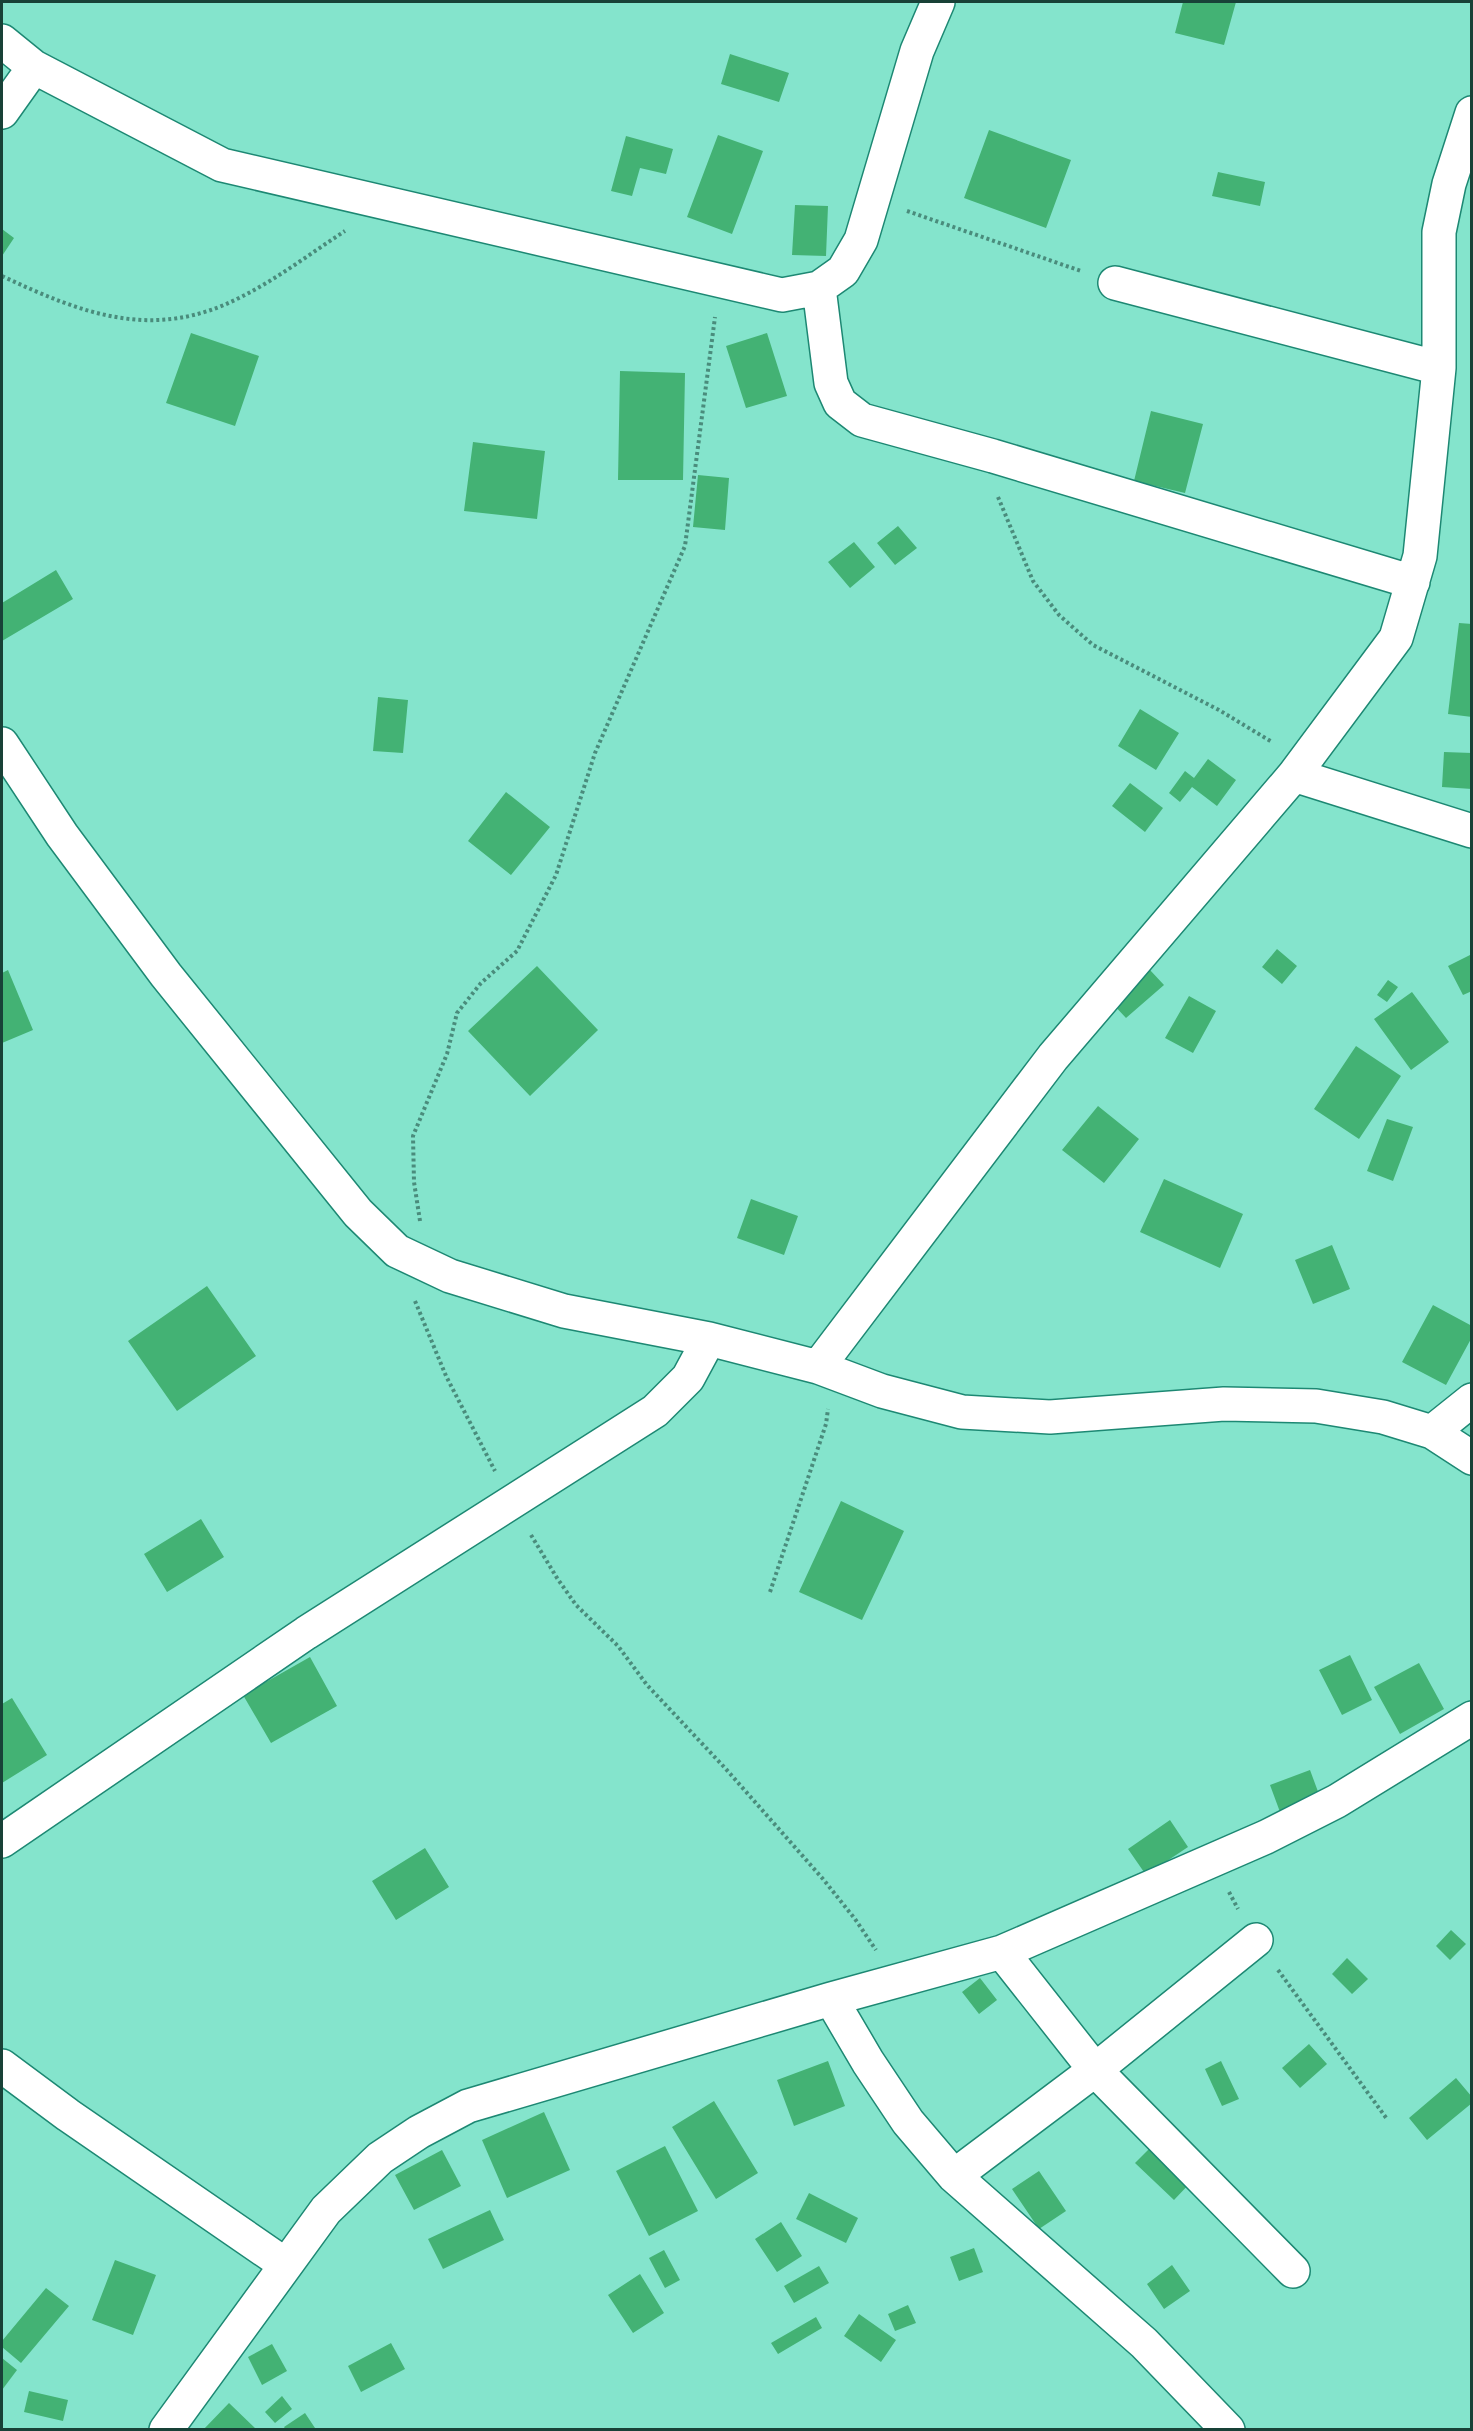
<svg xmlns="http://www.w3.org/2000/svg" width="1473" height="2431" font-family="Helvetica,sans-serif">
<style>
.building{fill:#43b274}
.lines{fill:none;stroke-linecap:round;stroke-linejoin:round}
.street-casing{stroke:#1d8873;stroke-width:36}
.path{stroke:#4a8c7c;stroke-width:4;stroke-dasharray:3 3;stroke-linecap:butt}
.street{stroke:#fff;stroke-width:33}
</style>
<rect width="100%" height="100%" fill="#84e4cc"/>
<path class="building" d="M1183 2H1236L1224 45 1175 33Z
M730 54 789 73 779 102 721 84Z
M989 130 1071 160 1046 228 964 198Z
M718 135 763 151 732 234 687 217Z
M626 136 673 149 666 174 640 168 632 196 611 191Z
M1218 172 1265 182 1260 206 1212 196Z
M795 205 828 206 826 256 792 255Z
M2 229 14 238 2 256Z
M191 333 259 356 235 426 166 403Z
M767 333 787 396 746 408 726 346Z
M620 371 685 373 683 480H618Z
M1151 411 1203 424 1185 493 1134 481Z
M473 442 545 451 537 519 464 511Z
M698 475 729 478 725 530 693 527Z
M898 526 917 548 895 565 877 543Z
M854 542 875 567 850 588 828 562Z
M56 570 73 599 2 641V603Z
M1459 623 1472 624V717L1448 714Z
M378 697 408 700 403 753 373 751Z
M1140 709 1179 733 1156 770 1118 746Z
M1444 752 1472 753V789L1442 787Z
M1208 759 1236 780 1217 806 1192 787 1180 802 1169 793 1185 771 1194 778Z
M1130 783 1163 808 1145 832 1112 806Z
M506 792 550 827 511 875 468 841Z
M1277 949 1297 966 1282 984 1262 967Z
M1472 954V991L1463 995 1448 966Z
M537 966 598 1030 530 1096 468 1031Z
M8 970 33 1030 2 1043V973Z
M1150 970 1164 985 1126 1018 1112 1003Z
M1388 980 1398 987 1387 1002 1377 995Z
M1412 992 1449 1042 1411 1070 1374 1019Z
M1189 996 1216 1011 1193 1053 1165 1038Z
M1356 1046 1401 1076 1359 1139 1314 1109Z
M1098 1106 1139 1139 1104 1183 1062 1150Z
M1387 1119 1413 1127 1393 1181 1367 1171Z
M1164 1179 1243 1214 1220 1268 1140 1232Z
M751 1199 798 1216 784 1255 737 1238Z
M1332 1245 1350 1289 1313 1304 1295 1260Z
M207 1286 256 1356 177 1411 128 1341Z
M1433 1305 1472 1326V1337L1446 1385 1402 1362Z
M841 1501 904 1531 862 1620 799 1592Z
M201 1519 224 1557 167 1592 144 1554Z
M1350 1655 1372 1700 1342 1715 1319 1670Z
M310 1657 337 1706 271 1743 243 1695Z
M1419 1663 1444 1709 1400 1734 1374 1687Z
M12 1698 47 1755 2 1783V1704Z
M1310 1770 1320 1797 1280 1812 1270 1785Z
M1170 1820 1188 1847 1146 1875 1128 1849Z
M425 1848 449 1887 396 1920 372 1881Z
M1451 1930 1466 1944 1450 1960 1436 1946Z
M1347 1958 1368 1979 1352 1994 1332 1974Z
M980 1978 997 2000 979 2014 962 1992Z
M1309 2044 1327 2064 1300 2088 1282 2068Z
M828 2061 845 2106 794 2126 777 2080Z
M1221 2061 1239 2099 1222 2106 1205 2069Z
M1456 2078 1472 2097V2103L1427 2140 1409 2118Z
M714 2101 758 2173 716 2199 672 2127Z
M544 2112 570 2170 507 2198 482 2140Z
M1153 2145 1192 2181 1174 2200 1135 2163Z
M665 2146 698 2211 649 2236 616 2171Z
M442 2150 461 2186 414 2210 395 2175Z
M1039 2171 1066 2211 1039 2229 1012 2189Z
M809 2193 858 2218 846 2243 796 2219Z
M490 2210 504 2240 443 2269 428 2239Z
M781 2222 802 2256 777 2272 755 2239Z
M974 2248 983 2272 959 2281 950 2257Z
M664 2250 680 2280 665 2288 649 2258Z
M115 2260 156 2275 133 2335 92 2320Z
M1172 2265 1190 2291 1164 2309 1147 2284Z
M819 2266 829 2283 794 2303 784 2286Z
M640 2274 664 2313 633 2333 608 2295Z
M46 2288 69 2306 21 2363 2 2347V2341Z
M908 2305 916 2323 895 2331 888 2314Z
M859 2314 896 2340 881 2362 844 2336Z
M816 2317 822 2328 778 2354 771 2343Z
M391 2343 405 2369 361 2392 348 2366Z
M272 2344 287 2371 262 2385 248 2357Z
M2 2358 17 2370 2 2390Z
M29 2391 68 2400 63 2421 24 2412Z
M282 2396 292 2409 275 2423 265 2412Z
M229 2403 257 2430H203Z
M305 2413 315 2428 286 2430 284 2427Z"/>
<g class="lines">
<defs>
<path id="street" d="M2 41 34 67 222 165 782 295 819 288 843 271 861 240 917 51 938 2
M2 112 34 67
M1115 283 1439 368
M819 288 831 383 840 403 862 420 993 456 1413 582
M2 744 62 835 166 975 358 1213 397 1251 450 1276 564 1311 709 1339 818 1367 882 1391 962 1412 1050 1417 1224 1404 1316 1406 1383 1417 1432 1432 1472 1458
M1294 775 1472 831
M818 1367 1053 1057 1294 775 1396 638 1420 556 1439 368V232L1449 184 1472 113
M1432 1432 1472 1400
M2 1841 306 1633 655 1411 688 1378 709 1339
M1002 1952 1095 2070 1293 2271
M831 1999 868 2062 908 2122 954 2176 1144 2343 1228 2430
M2 2066 68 2115 286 2265
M954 2176 1095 2070 1256 1940
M166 2430 326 2210 380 2158 419 2132 468 2106 831 1999 1002 1952 1266 1837 1337 1801 1472 1718"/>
</defs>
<use href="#street" class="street-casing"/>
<path class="path" d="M907 211 1081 271
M2 276C83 314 154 342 241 297 277 279 311 253 345 231
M998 497 1033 581 1059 615 1093 645 1219 710 1272 742
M420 1221 414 1182 413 1136 447 1054 457 1013 481 983 517 951 556 875 595 753 685 546 715 317
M415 1301 446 1376 495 1471
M531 1535 557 1578 576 1605 618 1646 647 1685 725 1768 823 1879 855 1919 876 1950
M770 1592 826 1424 828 1409
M1229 1892 1238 1909
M1278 1970 1387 2119"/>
<use href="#street" class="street"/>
</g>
<rect width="1473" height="2431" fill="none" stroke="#184137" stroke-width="6"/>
</svg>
